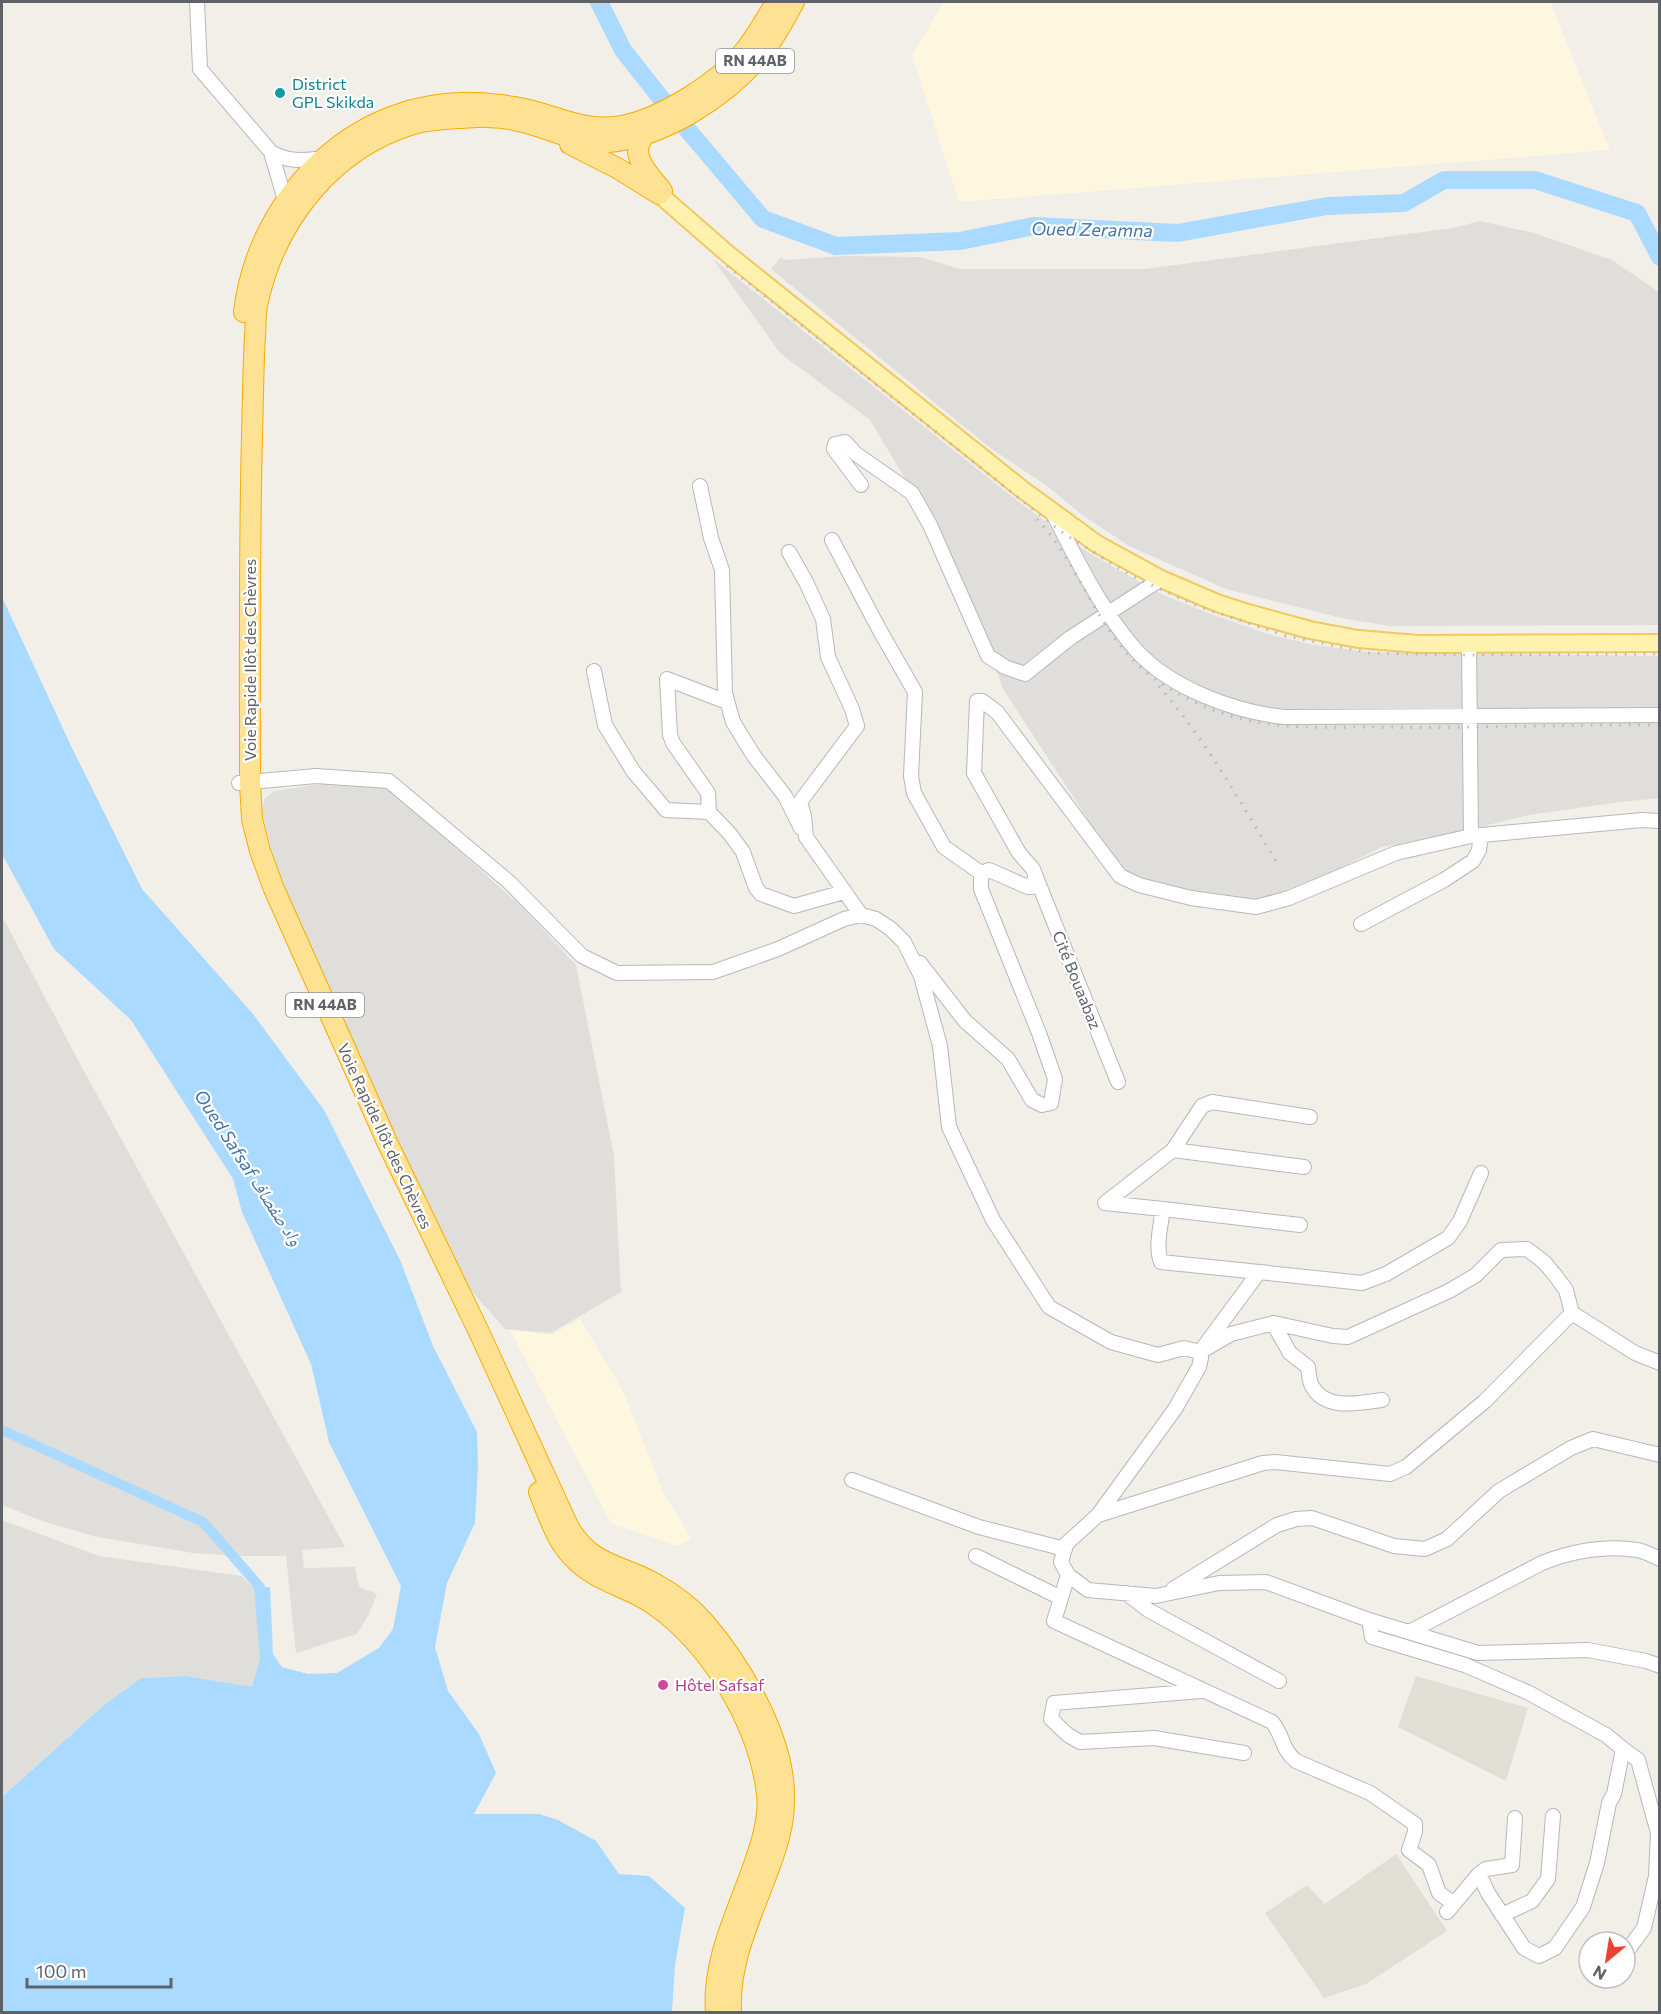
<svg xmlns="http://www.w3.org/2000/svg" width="1661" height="2014" font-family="Commissioner,'Noto Naskh Arabic',sans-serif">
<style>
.commercial{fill:#fef7e0}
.industrial{fill:#e0deda}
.education{fill:#e1ded6}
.water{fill:#aadaff}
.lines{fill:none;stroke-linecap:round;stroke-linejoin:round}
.canal{stroke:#aadaff;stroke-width:10}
.river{stroke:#aadaff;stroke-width:18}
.minor-casing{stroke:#b5b8bc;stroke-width:16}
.major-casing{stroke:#f2c960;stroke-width:20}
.highway-casing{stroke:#f9ab00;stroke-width:22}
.minor{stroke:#fff;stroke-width:14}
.major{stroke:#fff2af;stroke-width:16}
.highway{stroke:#fde293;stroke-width:20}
.rail{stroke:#b6b7b8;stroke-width:3;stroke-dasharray:1.5 8;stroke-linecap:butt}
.culture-dot{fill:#0f9aa8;stroke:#fff;stroke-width:2}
.hotel-dot{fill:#d1479c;stroke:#fff;stroke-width:2}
.labels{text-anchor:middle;stroke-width:4.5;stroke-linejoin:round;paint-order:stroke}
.shield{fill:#fff;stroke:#8f9295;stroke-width:1.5}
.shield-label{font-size:15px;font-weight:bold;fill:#5f6368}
.culture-label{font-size:16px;fill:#0d838f;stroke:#fff;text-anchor:start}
.street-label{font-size:16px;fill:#5f6368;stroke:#fff}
.hotel-label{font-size:16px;fill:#b23c85;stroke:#fff;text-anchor:start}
.water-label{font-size:18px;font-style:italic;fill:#4174aa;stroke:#fff}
</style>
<rect width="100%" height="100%" fill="#f1efe8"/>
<path class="commercial" d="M944 2H1550L1610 150 959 202 912 55Z
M580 1319 624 1393 662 1490 692 1539 680 1545 677 1546 611 1523 510 1330 552 1335Z"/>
<path class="industrial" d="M1480 221 1534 233 1612 260 1659 292V625L1390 626 1341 618 1226 589 1129 546 1081 514 1047 486 989 447 771 269 781 257 784 260 845 256 920 257 960 269H1145L1453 228Z
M713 259 1019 502 1089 553 1161 594 1213 615 1268 634 1314 645 1367 652 1659 656V798L1620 802 1529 815 1463 831 1382 847 1332 872 1255 902 1215 900 1124 875 1003 689 991 655 928 517 870 420 780 353Z
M347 783 387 786 524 909 576 965 614 1156 621 1292 551 1333 505 1329 466 1285 312 957 273 855 262 812 264 799 275 791 312 785Z
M2 916 79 1062 345 1547 302 1550 304 1568 355 1567 359 1587 377 1594 368 1616 357 1634 296 1653 286 1556H238L193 1553 97 1537 45 1522 2 1505Z
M2 1520 99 1556 242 1576 254 1588 257 1615 260 1659 252 1688 186 1676 141 1678 103 1706 2 1797Z"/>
<path class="education" d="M1416 1676 1528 1708 1506 1781 1398 1727Z
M1396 1854 1447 1931 1366 1984 1324 1998 1265 1913 1307 1885 1325 1904Z"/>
<path class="water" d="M2 597 72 748 142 889 253 1014 324 1110 400 1260 433 1346 477 1432 478 1466 475 1523 447 1583 435 1647 448 1691 479 1734 496 1773 474 1814H539L558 1820 596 1841 619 1874 649 1876 685 1908 675 1965 672 2012H2V1797L103 1706 141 1678 186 1676 252 1687 260 1659 254 1588 270 1587 273 1654 282 1667 308 1674 337 1673 379 1648 393 1629 401 1586 329 1442 311 1364 242 1212 233 1179 131 1020 54 949 2 854Z"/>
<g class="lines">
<path class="canal" d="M2 1430 203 1522 260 1587 262 1599"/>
<path class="river" d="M599 2 623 50 660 97 763 219 836 246 960 241 1034 226 1178 233 1327 206 1404 203 1444 180H1535L1637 213 1660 257"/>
<defs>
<path id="minor" d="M197 2 200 69 271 152C290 163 304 160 325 158
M271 152 285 200
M861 485 834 449 835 444 845 442 856 454 912 493 930 525 988 656 1005 667 1025 674 1070 638 1161 579
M700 486 711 538 722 570 725 693 733 722 754 756 785 796 801 828
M1053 513C1075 557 1103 613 1136 650 1170 688 1235 712 1284 717L1660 715
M832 540 879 629 915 692 911 776 914 793 944 847 981 873
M789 552 806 582 823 619 828 657 852 709 857 726 800 802 804 816 806 837 861 915
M1469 643 1471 836
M594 671 605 725 633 771 666 810 709 812
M727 702 667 679 670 735 673 743 708 793 709 812 730 834 743 852 756 888 761 894 794 906 844 892
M239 783 316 776 389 781 509 882 582 956 617 973 713 972 778 949 844 919 861 915 876 919 891 929 904 942 921 976 940 1046 949 1127 993 1220 1049 1307 1111 1342 1158 1355 1184 1348 1200 1352 1201 1358 1199 1367 1175 1409 1098 1515 1066 1544 1061 1562 1068 1575 1088 1590 1156 1596 1219 1583 1266 1582 1369 1620 1478 1653 1588 1650 1646 1661 1660 1666
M1036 877 1118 1082
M1361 924 1444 880 1473 861 1479 850 1481 835
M920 963 965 1021 1008 1059 1032 1100 1042 1105 1051 1103 1055 1079 1039 1033 981 889V873L989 870 1028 887H1031L1036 877 1033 869 1019 853 974 773 977 701H982L997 712 1120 876 1139 885 1191 898 1256 907 1289 898 1396 853 1471 836 1642 820 1660 821
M1173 1150 1202 1106 1212 1102 1310 1117
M1163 1209 1300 1225
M1259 1272 1362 1283 1386 1274 1448 1238 1460 1221 1481 1173
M1273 1323 1290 1353 1308 1367C1309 1373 1309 1381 1312 1386 1325 1411 1360 1403 1382 1400
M1207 1348 1231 1334 1274 1323 1333 1336 1348 1337 1449 1291 1476 1275 1501 1250 1527 1249 1544 1262 1555 1275 1566 1290 1572 1313
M1200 1352 1259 1272 1161 1262C1155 1248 1161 1224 1163 1209L1105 1203 1173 1150 1304 1167
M852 1480 979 1527 1065 1549
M1098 1515 1263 1463 1275 1462 1390 1474 1406 1467 1485 1401 1572 1313 1635 1353 1660 1363
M976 1556 1061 1598
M1068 1575 1054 1621 1272 1722C1284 1736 1281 1749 1296 1761L1370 1793 1415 1824V1832L1409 1850 1429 1865 1439 1893 1454 1904
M1173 1589 1277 1525 1296 1519 1312 1518 1394 1546 1425 1549 1447 1539 1499 1491 1571 1448 1593 1439 1660 1455
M1126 1593 1148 1610 1279 1681
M1369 1620 1372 1637 1465 1665 1529 1693 1606 1735 1623 1749 1614 1794 1609 1803 1597 1863 1583 1907 1555 1948 1539 1956 1524 1948 1488 1893 1479 1874 1486 1869 1512 1865 1515 1818
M1409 1632 1542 1563C1571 1551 1606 1545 1637 1550 1645 1551 1653 1556 1660 1559
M1201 1691 1054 1703 1051 1719 1068 1735 1080 1742 1154 1738 1244 1753
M1623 1749 1638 1760 1658 1833 1656 1876 1644 1928 1625 1954
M1447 1912 1479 1874
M1502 1915 1532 1901 1548 1879 1553 1816"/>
<path id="major" d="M659 194 729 255 1023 490 1097 544 1161 579 1217 603 1248 613 1310 630 1358 639 1418 644 1660 643"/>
<path id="highway" d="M644 134C642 138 639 144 638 148 637 164 653 179 662 191
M570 144 617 168 659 194
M244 312C258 195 357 96 479 103 491 104 503 105 515 107 553 113 581 133 621 126 662 119 722 80 747 48 758 33 767 18 776 2
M539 1492C553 1528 561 1556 597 1576 615 1586 636 1592 653 1604 711 1644 759 1724 767 1794 770 1820 760 1848 751 1873 735 1917 712 1964 716 2012
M731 2012C728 1955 758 1904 775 1851 781 1833 785 1812 784 1793 783 1736 741 1665 704 1622 691 1607 672 1593 654 1583 618 1563 593 1567 569 1528L479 1332 388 1144 274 889 260 851 252 819 250 783C250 668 249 552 252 436 253 403 253 370 255 336 256 325 255 312 258 301 276 220 332 149 413 124 428 120 445 119 460 118 470 118 480 116 489 117 499 118 509 118 518 121 549 127 577 145 609 142 664 137 725 97 760 56 774 40 784 20 794 2"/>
</defs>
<use href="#minor" class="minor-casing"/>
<use href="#major" class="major-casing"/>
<use href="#highway" class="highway-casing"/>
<use href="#minor" class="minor"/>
<use href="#major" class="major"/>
<use href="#highway" class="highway"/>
<path class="rail" d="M727 266 1063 533 1130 575 1195 605 1286 636 1370 653 1469 655 1660 654
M1037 519C1077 561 1094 623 1138 665 1168 693 1211 713 1251 721 1289 729 1330 727 1368 727 1465 729 1562 724 1660 725
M1159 686C1207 742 1243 806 1280 868"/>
</g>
<circle class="culture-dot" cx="280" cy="93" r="6"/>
<circle class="hotel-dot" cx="663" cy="1685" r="6"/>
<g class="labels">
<g class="shield">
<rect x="716" y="49" width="78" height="24" rx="4.5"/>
<rect x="286" y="993" width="78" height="24" rx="4.5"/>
</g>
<g class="shield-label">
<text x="755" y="66">RN 44AB</text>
<text x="325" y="1010">RN 44AB</text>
</g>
<g class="culture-label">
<text x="292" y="90">District<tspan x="292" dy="18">GPL Skikda</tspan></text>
</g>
<g class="street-label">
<text transform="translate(250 660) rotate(-90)" y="6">Voie Rapide Ilôt des Chèvres</text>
<text transform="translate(1077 980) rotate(68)" y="6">Cité Bouaabaz</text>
<text transform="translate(385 1136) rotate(65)" y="6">Voie Rapide Ilôt des Chèvres</text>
</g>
<g class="hotel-label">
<text x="675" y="1691">Hôtel Safsaf</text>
</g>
<g class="water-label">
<text transform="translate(1092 230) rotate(1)" y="6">Oued Zeramna</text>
<text transform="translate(248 1168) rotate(57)" y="6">Oued Safsaf واد صفصاف</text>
</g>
</g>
<rect width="1661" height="2014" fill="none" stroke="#5f6368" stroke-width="6"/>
<g transform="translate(1607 1960) rotate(210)"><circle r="28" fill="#ffffff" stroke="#bfc1c3" stroke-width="1.5"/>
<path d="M0-4.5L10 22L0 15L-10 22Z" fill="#ea4335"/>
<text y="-9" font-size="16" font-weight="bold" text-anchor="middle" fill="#5f6368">N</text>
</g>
<path d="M27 1978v9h144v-9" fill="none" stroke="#5f6368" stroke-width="3"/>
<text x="36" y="1978" font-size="18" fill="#5f6368" stroke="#ffffff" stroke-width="4.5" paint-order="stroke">100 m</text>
</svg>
